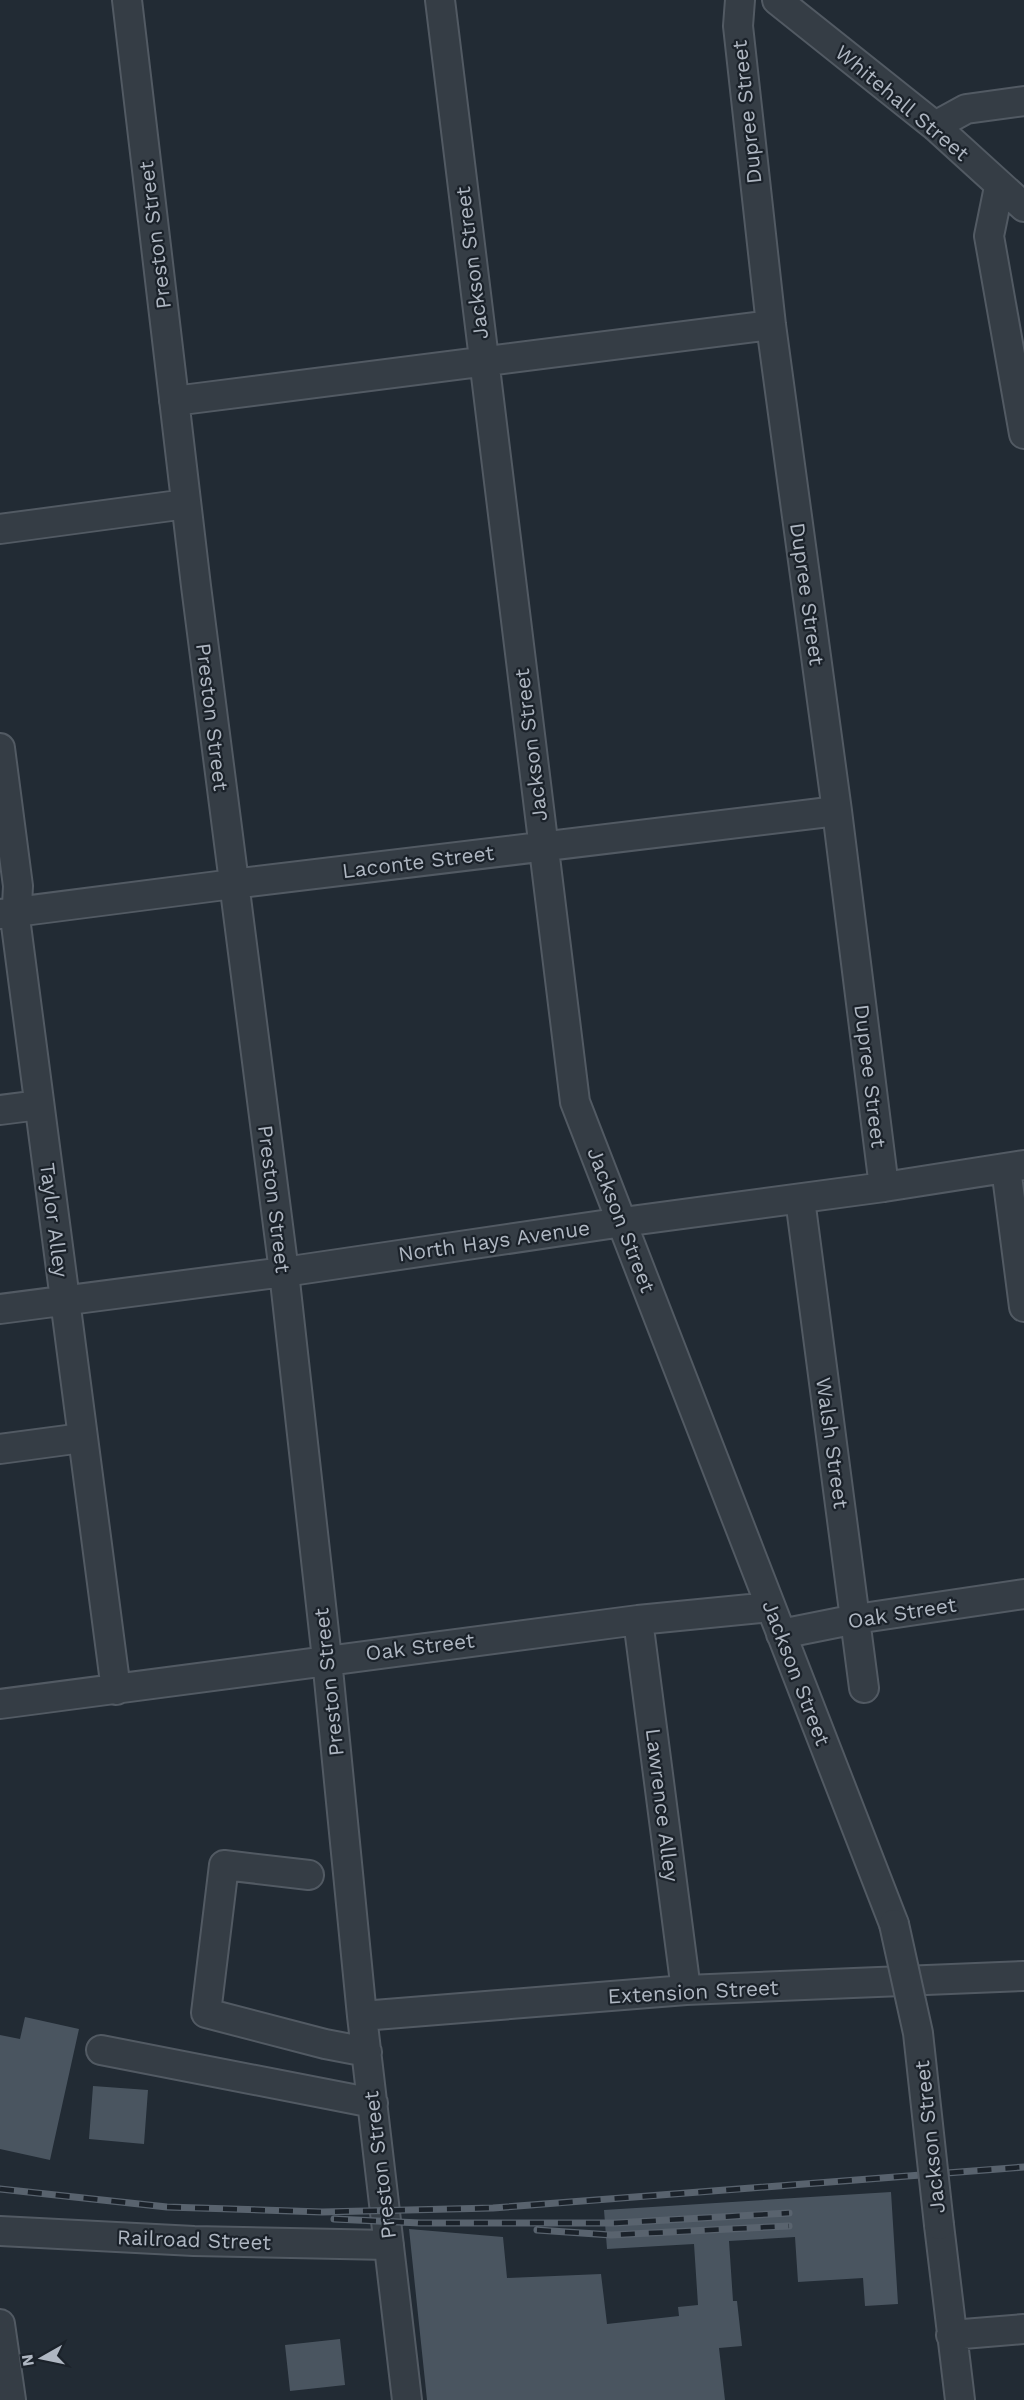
<svg xmlns="http://www.w3.org/2000/svg" width="1024" height="2400" font-family="'Work Sans',sans-serif">
<style>
.building{fill:#4a5560}
.lines{fill:none;stroke-linecap:round;stroke-linejoin:round}
.minor-casing{stroke:#525a63;stroke-width:32}
.minor{stroke:#353d45;stroke-width:28}
.rail-casing{stroke:#59636e;stroke-width:7}
.rail{stroke:#1b222a;stroke-width:4.5;stroke-dasharray:14;stroke-linecap:butt}
.minor-bridge-casing{stroke:#525a63;stroke-width:32;stroke-linecap:butt}
.minor-bridge{stroke:#353d45;stroke-width:28}
.labels{text-anchor:middle;stroke-width:4.5;stroke-linejoin:round;paint-order:stroke}
.street-label{font-size:21px;fill:#afb7c2;stroke:#1b222a}
</style>
<rect width="100%" height="100%" fill="#222b34"/>
<path class="building" d="M25 2017 79 2029 50 2160 0 2149V2035L20 2039Z
M93 2086 148 2090 144 2144 89 2139Z
M891 2192 898 2304 865 2306 863 2278 798 2282 795 2237 729 2241 733 2301H737L742 2346 719 2348 725 2400H427L409 2229 503 2237 507 2278 601 2274 607 2324 679 2316 678 2307 698 2305 694 2244 607 2249 604 2210Z
M340 2339 345 2385 290 2391 285 2345Z"/>
<g class="lines">
<defs>
<path id="minor" d="M127 0 196 586 284 1272 327 1659 362 2016 407 2400
M440 0 575 1102 894 1924
M740 0 738 26 771 325 837 811 884 1187
M777 0 935 126 1024 207
M935 126 966 109 1024 101
M999 187 989 236 1024 434
M174 401 771 325
M0 529 186 504
M0 748 18 886 16 925 116 1690
M0 914 233 884 837 811
M0 1110 39 1105
M1006 1168 1024 1307
M800 1199 864 1688
M0 1309 284 1272 623 1222 884 1187 1024 1165
M0 1449 82 1438
M638 1620 686 1990
M781 1634 856 1619 1024 1594
M0 1704 638 1620 770 1607
M309 1875 224 1865 206 2013 325 2044 367 2052
M362 2016 686 1990 1024 1976
M101 2050 373 2103
M939 2225 960 2400
M0 2231 194 2241 389 2245
M0 2324 11 2400
M951 2335 1024 2329"/>
</defs>
<use href="#minor" class="minor-casing"/>
<use href="#minor" class="minor"/>
<defs>
<path id="rail" d="M0 2189 167 2207 322 2212 493 2208 1024 2167
M334 2219 420 2223H615L789 2213
M537 2230 611 2235 789 2226"/>
</defs>
<use href="#rail" class="rail-casing"/>
<use href="#rail" class="rail"/>
<defs>
<path id="minor-bridge" d="M894 1924 918 2033 939 2225"/>
</defs>
<use href="#minor-bridge" class="minor-bridge-casing"/>
<use href="#minor-bridge" class="minor-bridge"/>
</g>
<g class="labels">
<g class="street-label">
<text transform="translate(902 103) rotate(40)" y="7">Whitehall Street</text>
<text transform="translate(747 112) rotate(-96)" y="7">Dupree Street</text>
<text transform="translate(155 235) rotate(-97)" y="7">Preston Street</text>
<text transform="translate(472 263) rotate(-97)" y="7">Jackson Street</text>
<text transform="translate(807 594) rotate(82)" y="7">Dupree Street</text>
<text transform="translate(212 717) rotate(83)" y="7">Preston Street</text>
<text transform="translate(531 745) rotate(-97)" y="7">Jackson Street</text>
<text transform="translate(418 862) rotate(-7)" y="7">Laconte Street</text>
<text transform="translate(870 1076) rotate(83)" y="7">Dupree Street</text>
<text transform="translate(274 1199) rotate(83)" y="7">Preston Street</text>
<text transform="translate(54 1220) rotate(83)" y="7">Taylor Alley</text>
<text transform="translate(621 1220) rotate(69)" y="7">Jackson Street</text>
<text transform="translate(494 1241) rotate(-8)" y="7">North Hays Avenue</text>
<text transform="translate(832 1443) rotate(82)" y="7">Walsh Street</text>
<text transform="translate(902 1613) rotate(-9)" y="7">Oak Street</text>
<text transform="translate(420 1647) rotate(-7)" y="7">Oak Street</text>
<text transform="translate(796 1673) rotate(69)" y="7">Jackson Street</text>
<text transform="translate(329 1682) rotate(-96)" y="7">Preston Street</text>
<text transform="translate(662 1805) rotate(83)" y="7">Lawrence Alley</text>
<text transform="translate(693 1992) rotate(-3)" y="7">Extension Street</text>
<text transform="translate(930 2137) rotate(-96)" y="7">Jackson Street</text>
<text transform="translate(380 2165) rotate(-97)" y="7">Preston Street</text>
<text transform="translate(194 2240) rotate(2)" y="7">Railroad Street</text>
</g>
</g>
<g transform="translate(42 2358) rotate(261)" stroke="#1b222a" stroke-width="4.5" paint-order="stroke">
<path d="M0-4.5L10 22L0 15L-10 22Z" fill="#afb7c2"/>
<text y="-9" font-size="16" font-weight="bold" text-anchor="middle" fill="#afb7c2">N</text>
</g>
</svg>
